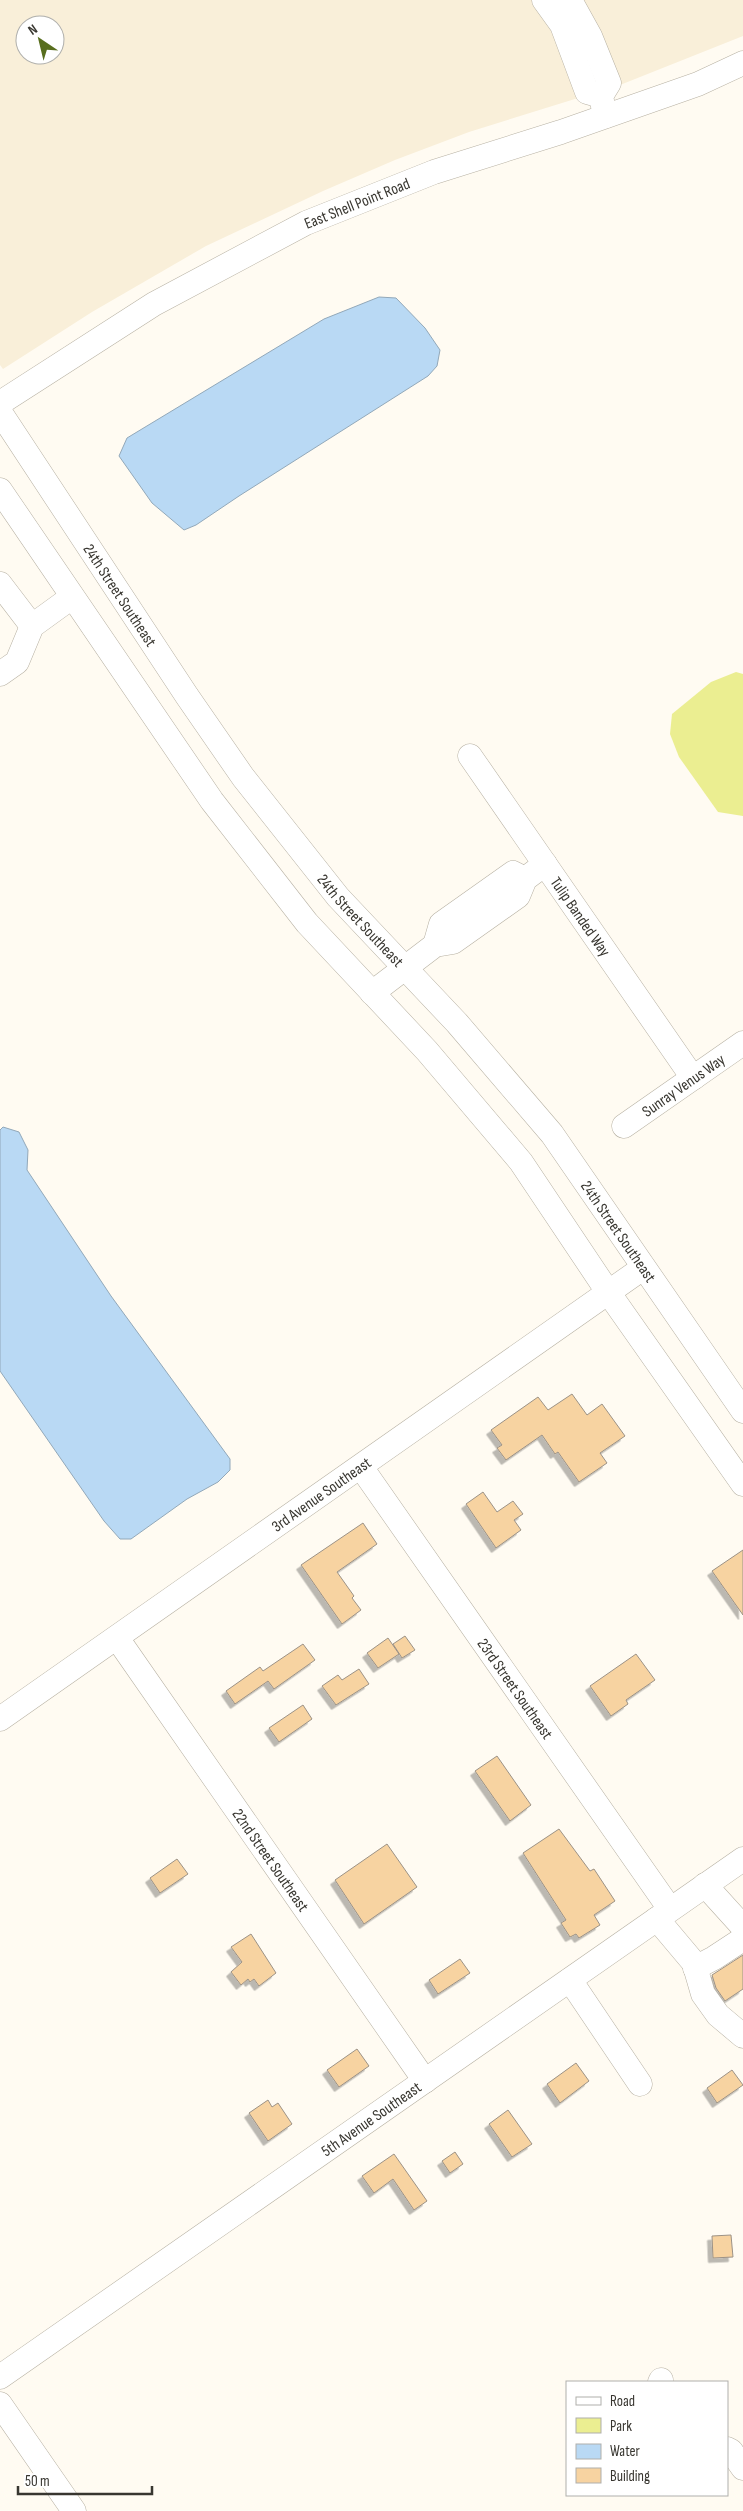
<svg xmlns="http://www.w3.org/2000/svg" width="743" height="2511" font-family="'Sofia Sans Condensed',sans-serif">
<style>
.built{fill:#f9efd9;fill-rule:evenodd}
.green{fill:#ebee91}
.water{fill:#b9d9f4;stroke:#92a8b9}
.building{fill:#f7d3a1;stroke:#9c9286;filter:url(#shadow)}
.lines{fill:none;stroke-linecap:round;stroke-linejoin:round}
.minor-casing{stroke:#b7b1a3;stroke-width:25}
.minor{stroke:#fff;stroke-width:24}
.labels{text-anchor:middle;stroke-width:4;stroke-linejoin:round;paint-order:stroke}
.street-label{font-size:16px;fill:#383630;stroke:#fff}
</style>
<defs>
<filter id="shadow"><feDropShadow dx="-4.5" dy="4.5" stdDeviation="0" flood-color="#0004"/></filter>
</defs>
<rect width="100%" height="100%" fill="#fffbf2"/>
<path class="built" d="M0 0H743V36L620 85 469 132 395 160 323 191 206 246 92 312 3 369 0 365ZM25 25H55V55H25Z"/>
<path class="green" d="M736 672 743 674V816L718 812 679 757 670 734 672 714 711 682Z"/>
<path class="water" d="M379 297 396 298 425 328 440 350 437 366 428 376 239 496 196 525 184 530 152 503 119 456 127 438 324 319Z
M3 1127 19 1132 28 1150 27 1170 111 1296 230 1459V1470L218 1482 187 1499 131 1539H120L104 1521 0 1371V1130Z"/>
<path class="building" d="M572 1394 587 1415 602 1404 625 1436 600 1453 607 1463 579 1482 558 1452 555 1454 542 1435 506 1460 497 1448 502 1445 491 1430 538 1397 548 1410Z
M483 1492 497 1512 513 1501 523 1514 514 1520 521 1530 496 1548 466 1504Z
M363 1523 377 1544 337 1572 354 1596 352 1598 361 1610 342 1624 301 1565Z
M743 1550V1615L712 1571Z
M405 1636 415 1650 402 1658 393 1644Z
M388 1638 399 1654 378 1668 367 1653Z
M303 1644 315 1660 274 1689 268 1681 235 1704 226 1691 260 1667 263 1671Z
M636 1654 655 1680 626 1700 628 1704 611 1716 590 1686Z
M359 1669 369 1684 336 1705 322 1686 338 1675 342 1680Z
M303 1705 312 1719 279 1742 269 1728Z
M497 1756 531 1805 510 1821 475 1771Z
M559 1829 590 1871 594 1869 615 1901 594 1915 600 1925 579 1938 576 1934 570 1937 561 1923 566 1920 523 1853Z
M387 1844 417 1887 364 1924 335 1880Z
M177 1859 188 1874 160 1893 150 1878Z
M251 1934 276 1973 259 1986 254 1979 250 1982 248 1979 241 1985 231 1972 242 1962 231 1947Z
M743 1955V1989L725 2001 716 1988 712 1975Z
M460 1959 470 1973 438 1994 429 1980Z
M357 2049 369 2066 339 2087 327 2070Z
M576 2063 589 2081 560 2103 547 2084Z
M732 2070 743 2085 717 2103 707 2088Z
M268 2100 272 2107 278 2103 292 2124 268 2141 249 2113Z
M508 2110 532 2144 512 2157 489 2124Z
M455 2152 463 2164 450 2173 442 2161Z
M394 2154 427 2201 414 2210 393 2179 374 2193 362 2176Z
M731 2235 733 2257 713 2258 712 2236Z"/>
<g class="lines">
<defs>
<g id="minor">
<path d="M544 0 562 25 587 92 601 96"/>
<path d="M570 0 590 36 609 83 601 96 605 116"/>
<path id="s1" d="M0 403 154 304 306 223 434 172 561 132 698 84 743 63"/>
<path id="s2" d="M0 412 187 696 243 777 338 897 457 1023 552 1134 743 1411"/>
<path d="M0 490 212 801 307 923 427 1051 521 1162 608 1292 743 1484"/>
<path d="M0 584 32 626"/>
<path d="M0 674 17 662 32 626 72 597"/>
<path id="s3" d="M470 756 693 1078"/>
<path d="M435 945 441 924 513 873 525 879"/>
<path d="M372 993 435 945 453 942 518 896 525 879 545 864"/>
<path id="s4" d="M624 1126 743 1043"/>
<path id="s5" d="M361 1467 670 1909"/>
<path id="s6" d="M117 1638 425 2081"/>
<path id="s7" d="M0 1719 643 1268"/>
<path d="M705 1885 743 1927"/>
<path d="M657 1919 694 1963 703 1994 718 2015 743 2036"/>
<path d="M695 1968 714 1958 743 1939"/>
<path d="M570 1980 640 2084"/>
<path id="s8" d="M0 2377 743 1859"/>
<path d="M660 2382 661 2380"/>
<path d="M0 2404 74 2511"/>
<path d="M727 2449 731 2451 743 2468"/>
</g>
</defs>
<use href="#minor" class="minor-casing"/>
<use href="#minor" class="minor"/>
</g>
<g class="labels">
<g class="street-label">
<text dy="6" stroke="none"><textPath href="#s1" startOffset="410">East Shell Point Road</textPath></text>
<text dy="6" stroke="none"><textPath href="#s2" startOffset="219">24th Street Southeast</textPath></text>
<text dy="6" stroke="none"><textPath href="#s3" startOffset="195">Tulip Banded Way</textPath></text>
<text dy="6" stroke="none"><textPath href="#s2" startOffset="624">24th Street Southeast</textPath></text>
<text dy="6" stroke="none"><textPath href="#s4" startOffset="72">Sunray Venus Way</textPath></text>
<text dy="6" stroke="none"><textPath href="#s2" startOffset="1029">24th Street Southeast</textPath></text>
<text dy="6" stroke="none"><textPath href="#s7" startOffset="392">3rd Avenue Southeast</textPath></text>
<text dy="6" stroke="none"><textPath href="#s5" startOffset="270">23rd Street Southeast</textPath></text>
<text dy="6" stroke="none"><textPath href="#s6" startOffset="270">22nd Street Southeast</textPath></text>
<text dy="6" stroke="none"><textPath href="#s8" startOffset="452">5th Avenue Southeast</textPath></text>
</g>
</g>
<rect x="566" y="2381" width="162" height="115" fill="#ffffff" stroke="#afafac"/>
<rect x="576" y="2397" width="25" height="8" fill="#ffffff" stroke="#afafac"/>
<text x="610" y="2406" font-size="15" fill="#383630">Road</text>
<rect x="576" y="2418" width="25" height="15" fill="#ebee91" stroke="#afafac"/>
<text x="610" y="2431" font-size="15" fill="#383630">Park</text>
<rect x="576" y="2444" width="25" height="15" fill="#b9d9f4" stroke="#afafac"/>
<text x="610" y="2456" font-size="15" fill="#383630">Water</text>
<rect x="576" y="2468" width="25" height="15" fill="#f7d3a1" stroke="#afafac"/>
<text x="610" y="2481" font-size="15" fill="#383630">Building</text>
<g transform="translate(40 40) rotate(325)"><circle r="24" fill="#ffffff" stroke="#afafac"/>
<path d="M0-4L9 19L0 12L-9 19Z" fill="#586e1e"/>
<text y="-8" font-size="14" font-weight="bold" text-anchor="middle" fill="#383630">N</text>
</g>
<path d="M18 2486v8h134v-8" fill="none" stroke="#383630" stroke-width="2.5"/>
<text x="25" y="2486" font-size="15" fill="#383630" stroke="#ffffff" stroke-width="4" paint-order="stroke">50 m</text>
</svg>
